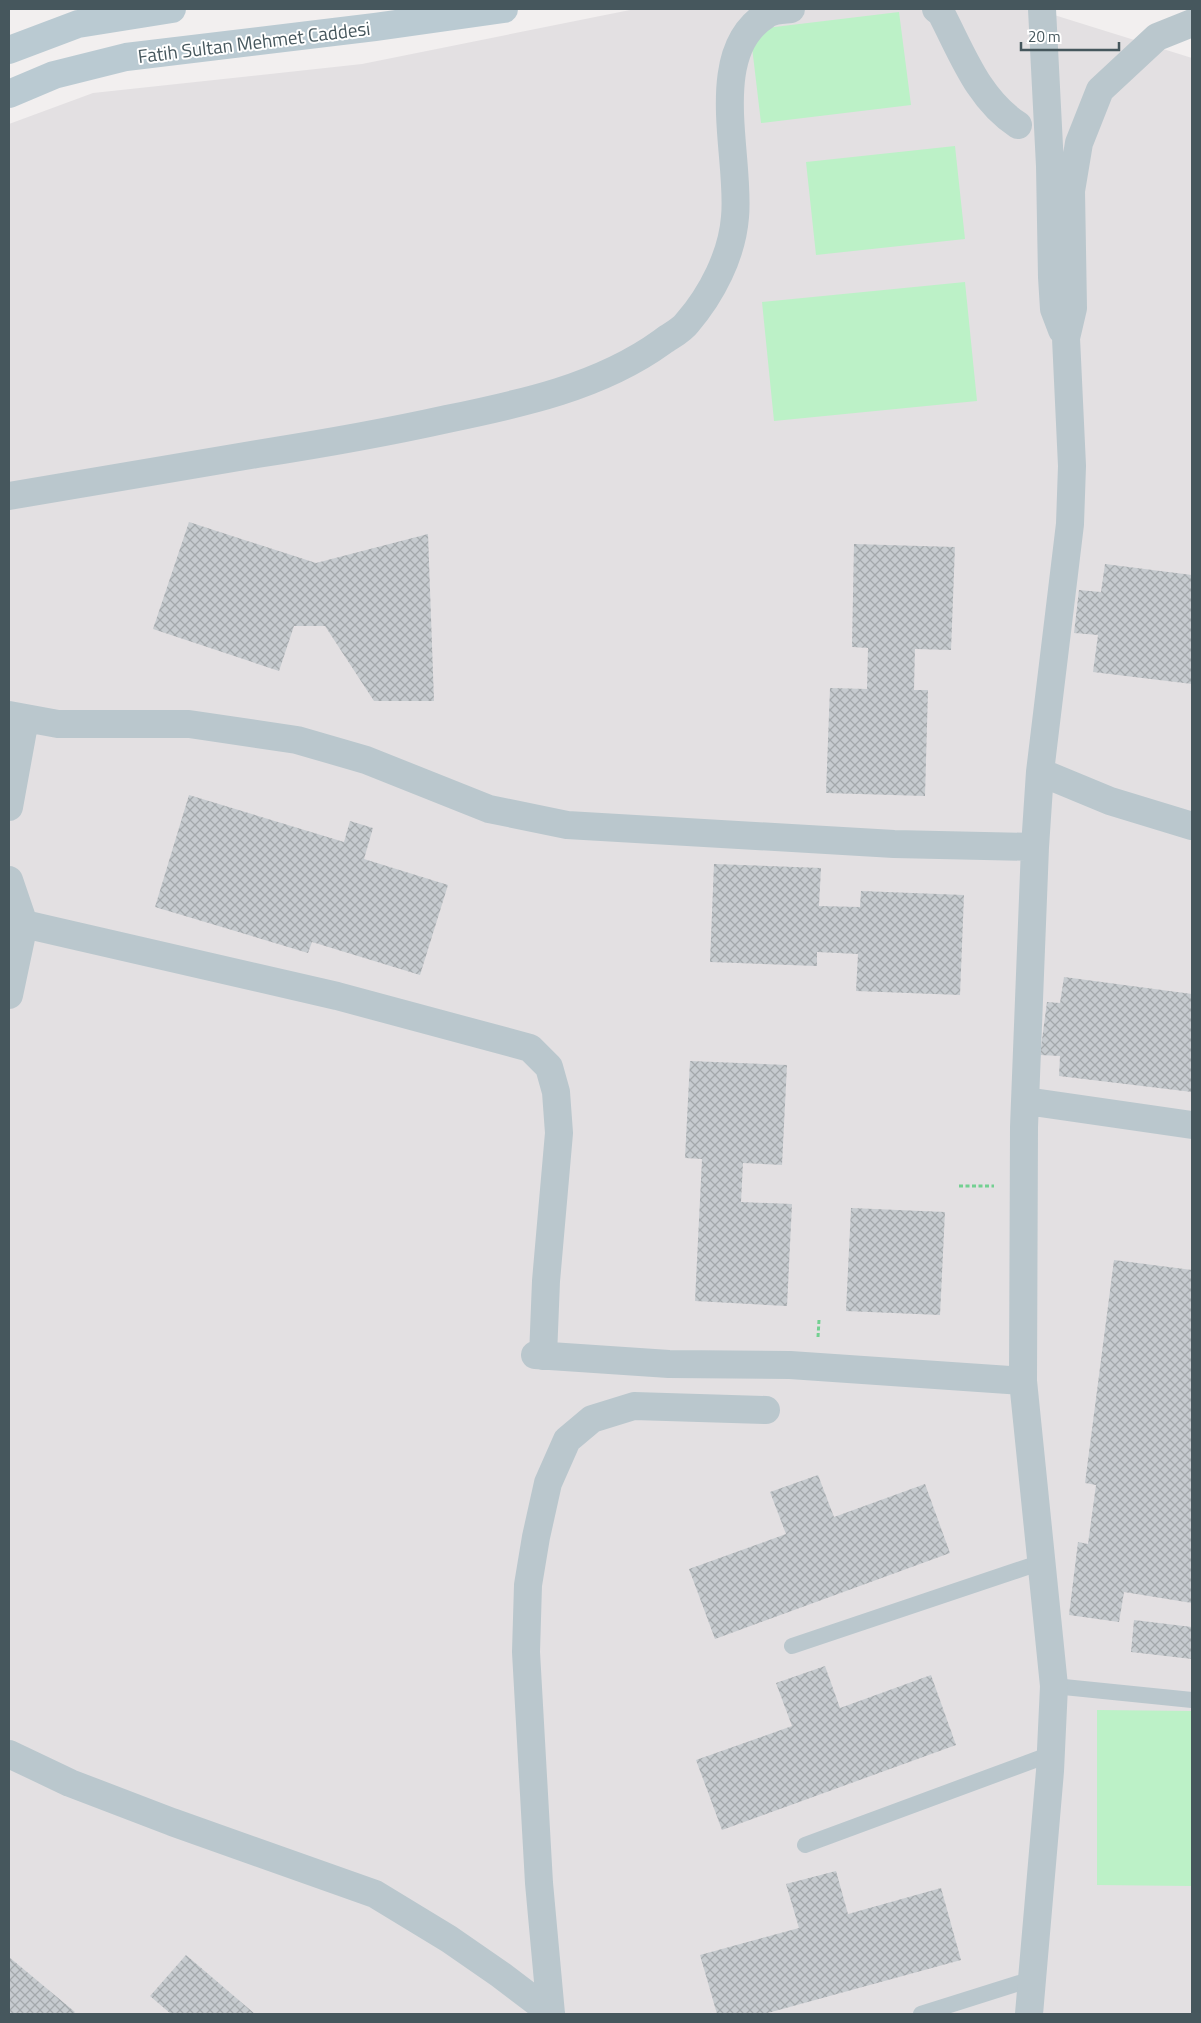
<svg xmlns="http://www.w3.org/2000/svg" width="1201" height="2023" font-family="'Titillium Web',sans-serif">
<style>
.education{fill:#e3e0e2}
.grass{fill:#bcf1c7}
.building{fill:url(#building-cross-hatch)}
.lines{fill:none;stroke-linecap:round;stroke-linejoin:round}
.path{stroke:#73d091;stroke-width:3;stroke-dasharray:4 2.5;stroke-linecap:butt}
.lane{stroke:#bac7cd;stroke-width:16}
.street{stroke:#bac7cd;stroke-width:28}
.secondary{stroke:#bacad2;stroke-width:28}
.labels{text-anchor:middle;stroke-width:4;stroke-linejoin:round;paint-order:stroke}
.street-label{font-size:19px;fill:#46575d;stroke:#fff}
</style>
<defs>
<pattern id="building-cross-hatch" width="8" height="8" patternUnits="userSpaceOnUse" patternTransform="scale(1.25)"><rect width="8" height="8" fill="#c6cbcf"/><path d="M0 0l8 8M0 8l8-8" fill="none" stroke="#a3a8ab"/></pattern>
</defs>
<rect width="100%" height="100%" fill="#f2efef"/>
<path class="education" d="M635 9H1035L1192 58V2014H9V124L93 93 362 64Z"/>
<path class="grass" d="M899 12 911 105 761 123 750 30Z
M955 146 965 239 816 255 806 162Z
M965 282 977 401 774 421 762 302Z
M1097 1710 1192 1711V1886L1097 1885Z"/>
<path class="building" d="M189 522 316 563 428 534 434 701H374L325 626H294L279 671 153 629Z
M854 544 955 547 951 650 915 649 914 690H928L925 796 826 793 830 688 867 689 868 648 852 647Z
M1105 564 1192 575V684L1093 672 1098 635 1074 633 1079 590 1101 592Z
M189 795 344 842 350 821 373 828 364 859 448 885 420 975 312 942 308 953 155 907Z
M714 864 821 868 819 906 860 907 861 891 964 895 960 995 856 991 858 954 817 952V966L710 962Z
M1064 977 1192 994V1092L1059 1076 1060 1056 1040 1055 1047 1002 1060 1003Z
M690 1061 787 1065 782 1165 743 1163 741 1202 792 1204 787 1306 695 1301 702 1159 685 1158Z
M851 1208 945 1212 940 1315 846 1311Z
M1114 1260 1192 1270V1603L1124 1592 1119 1622 1069 1615 1078 1542 1088 1544 1096 1485 1085 1483Z
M818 1475 834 1517 925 1484 950 1553 715 1639 689 1569 786 1534 770 1492Z
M1134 1620 1192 1627V1659L1131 1652Z
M825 1666 840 1708 931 1675 956 1745 722 1830 696 1760 792 1726 776 1683Z
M836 1871 848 1914 941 1888 961 1960 764 2014H717L700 1955 799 1928 786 1884Z
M186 1955 255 2014H171L150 1996Z
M9 1957 75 2012 73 2014H9Z"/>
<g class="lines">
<path class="path" d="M959 1186H994
M818 1337 819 1320"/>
<path class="lane" d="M792 1646 1042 1562
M1054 1686 1192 1700
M805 1845 1051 1754
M921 2014 1032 1979"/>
<path class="street" d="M936 9 941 13C962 53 978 99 1018 125
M1042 9 1050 166 1052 277 1054 309 1062 330
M9 496C92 482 174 468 257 454 321 444 384 433 447 419 520 404 600 387 662 342 670 336 681 331 687 323 712 294 732 255 735 217 741 158 705 53 766 15 772 10 783 10 791 9
M9 715 58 724H189L297 740 366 760 489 809 567 825 894 844 1035 847
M1040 772 1110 801 1192 826
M9 807 25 719
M9 880 24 924 9 995
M24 924 337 996 530 1048 549 1067 556 1092 559 1133 546 1281 543 1356
M1026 1101 1192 1125
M535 1355 669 1364 790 1365 1023 1381
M9 1754 70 1783 172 1822 375 1894 449 1939 501 1975 551 2013
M551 2014 539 1883 526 1652 528 1585 536 1537 548 1483 567 1440 592 1419 634 1406 766 1410
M1029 2014 1050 1771 1054 1686 1023 1381 1024 1127 1035 847 1040 772 1070 524 1072 466 1066 338 1073 308 1071 191 1079 143 1100 90 1157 37 1192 23"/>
<path class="secondary" d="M9 50 78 24 172 9
M9 94 54 75 126 57 375 27 504 9"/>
</g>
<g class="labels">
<g class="street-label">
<text transform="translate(254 42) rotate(-7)" y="7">Fatih Sultan Mehmet Caddesi</text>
</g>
</g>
<rect width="1201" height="2023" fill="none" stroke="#46575d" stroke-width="20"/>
<path d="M1021 42v8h98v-8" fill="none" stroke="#46575d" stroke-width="2.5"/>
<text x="1028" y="42" font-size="15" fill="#46575d" stroke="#ffffff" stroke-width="4" paint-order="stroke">20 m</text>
</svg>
